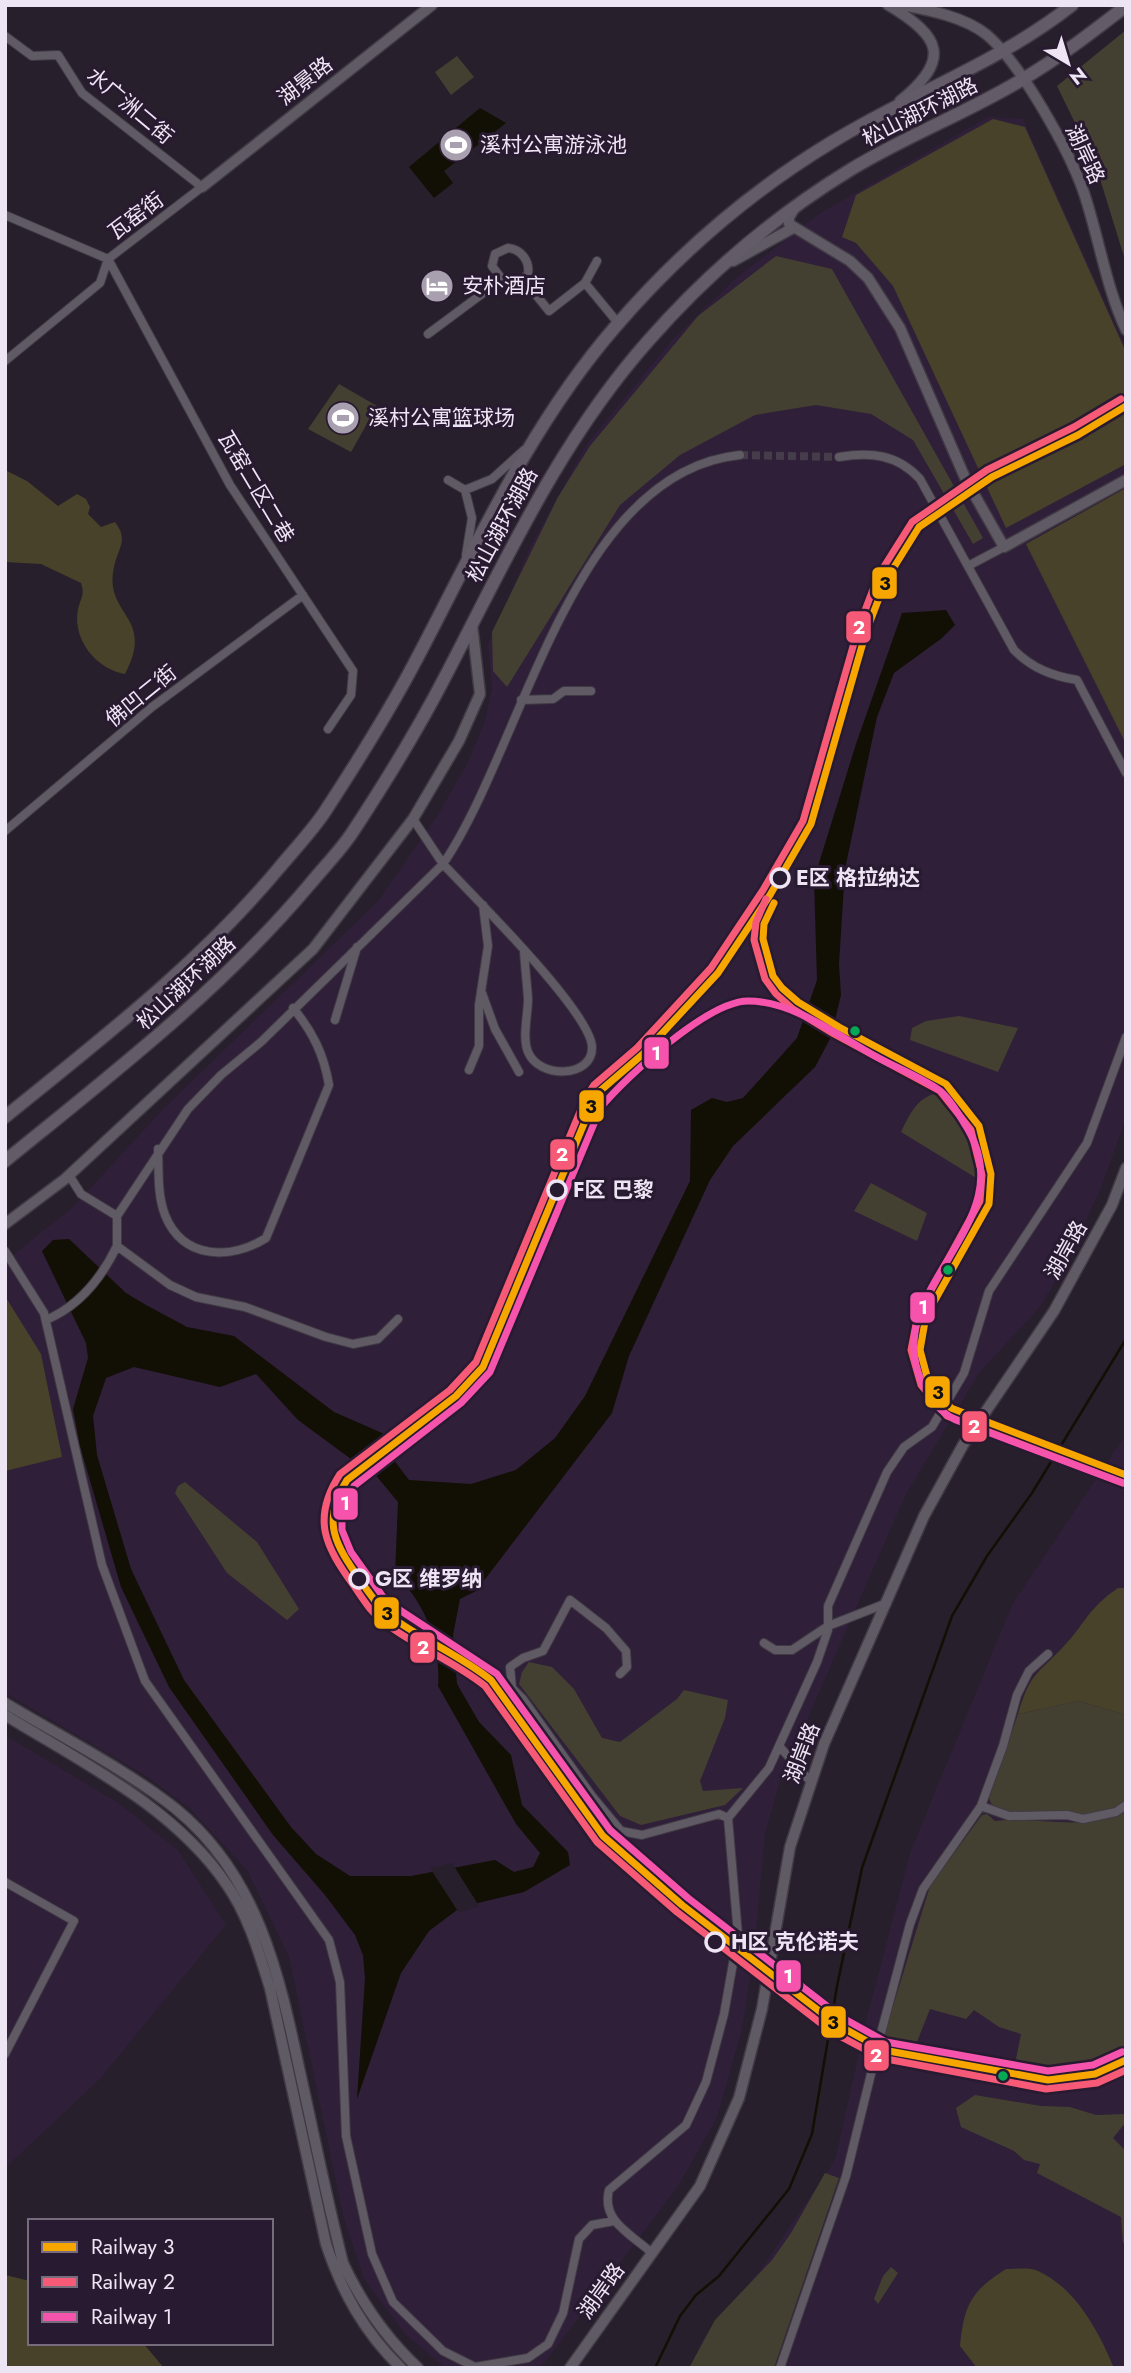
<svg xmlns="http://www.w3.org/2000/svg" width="1131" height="2373" font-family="Jost,'Noto Sans SC',sans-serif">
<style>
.built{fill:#2f1f39}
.green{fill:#444031}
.forest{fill:#474229}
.water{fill:#120f04}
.pier{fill:#271f2b}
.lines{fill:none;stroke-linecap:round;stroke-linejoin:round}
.stream{stroke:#120f04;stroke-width:2.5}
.street-tunnel{stroke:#453d49;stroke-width:8;stroke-dasharray:8 4;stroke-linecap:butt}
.street-casing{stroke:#403a44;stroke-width:10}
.secondary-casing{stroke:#403a44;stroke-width:13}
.primary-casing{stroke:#403a44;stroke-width:15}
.street{stroke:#605a64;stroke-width:8}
.secondary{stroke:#605a64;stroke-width:10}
.primary{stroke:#635b68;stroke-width:12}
.rail-1-casing{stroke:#281a30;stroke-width:12}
.rail-2-casing{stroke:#281a30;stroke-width:12}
.rail-3-casing{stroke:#281a30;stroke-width:12}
.rail-1{stroke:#f7a600;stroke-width:7}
.rail-2{stroke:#f75a77;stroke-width:7}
.rail-3{stroke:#f653ac;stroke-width:7}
.stop-dot{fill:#281a30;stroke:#eee5f4;stroke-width:3.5}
.bus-dot{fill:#06aa56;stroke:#281a30;stroke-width:2.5}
.labels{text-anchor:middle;stroke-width:6;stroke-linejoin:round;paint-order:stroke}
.street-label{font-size:21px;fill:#eee5f4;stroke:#281a30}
.poi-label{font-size:21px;fill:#eee5f4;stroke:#281a30;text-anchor:start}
.stop-label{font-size:21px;font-weight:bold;fill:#eee5f4;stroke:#281a30;text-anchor:start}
.line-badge{stroke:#281a30;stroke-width:2.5}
.badge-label{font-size:19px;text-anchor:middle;font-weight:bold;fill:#fff}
.pale-badge-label{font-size:19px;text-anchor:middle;font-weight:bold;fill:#111}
</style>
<rect width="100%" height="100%" fill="#271f2b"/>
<path class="built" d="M988 117 1023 119 1126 348V1118L1100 1191 1059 1276 1039 1308 980 1372 906 1494 780 1782 765 1833 755 1946 742 2029 717 2118 677 2188 545 2362 538 2368H445L405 2334 364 2279 344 2219 289 1957 247 1870 188 1807 146 1776 5 1693V1261L72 1208 164 1108 378 901 437 816 467 764 484 724 492 689 488 644 531 545 586 445 673 339 736 278 820 213Z
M1126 1434V2368H691L702 2340 761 2269 835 2160 866 2021 910 1853 1012 1605Z
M5 1735 117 1802 178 1850 226 1925 100 2079 5 2168Z"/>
<path class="green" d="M1126 30V263L1096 166 1057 86Z
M457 56 474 77 451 95 435 72Z
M776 256 832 269 983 538 973 544 913 440 871 414 816 405 755 415 680 455 620 505 507 687 493 671 492 632 558 497 590 446 698 316Z
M339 384 377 406 351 452 308 429Z
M959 1016 1018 1028 998 1072 910 1040 912 1028 926 1021Z
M938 1093 965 1119 990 1179 986 1184 901 1132C910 1114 917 1097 938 1093Z
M871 1183 927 1213 917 1241 854 1211Z
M185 1482 257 1542 299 1609 287 1620 227 1573 175 1493 178 1486Z
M529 1662 552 1667 574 1689 602 1738 620 1742 677 1699 684 1690 728 1700 725 1718 700 1781 703 1791 743 1788 725 1805 641 1825 620 1816 519 1684 522 1672Z
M1079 1701 1126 1715V1802L1112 1810 1087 1816 1065 1811 1012 1812 993 1808 989 1798 1018 1714Z
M1126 1810V2051C1089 2071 1056 2069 1015 2064L1021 2034 999 2027 974 2010 966 2019 930 2009 913 2052 882 2042 930 1886 982 1815 987 1814 995 1821C1035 1816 1093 1833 1126 1810Z
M975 2095 1041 2106 1070 2107 1096 2115 1126 2114V2122L1113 2138 1126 2151V2243H1123L1121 2217 1037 2173 1040 2164 1024 2160 1014 2151 961 2127 956 2108Z
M825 2173 839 2178 774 2368H689L715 2320 772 2260 791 2233Z
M891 2267 898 2273 878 2304 874 2299 883 2276Z"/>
<path class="forest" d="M993 119 1025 127 1126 352V464L1006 528 893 286 856 243 842 237 856 195Z
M5 470 27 481 58 506 77 494 86 499 90 507 88 514 101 527 115 522C129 540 118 548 114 567 103 616 156 615 125 674 96 669 72 639 78 609 81 597 85 595 81 583L41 564 5 562Z
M1126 488V744L1026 544Z
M5 1296 41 1354 62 1457 5 1471Z
M1118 1588H1126V1715L1079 1701 1018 1714C1031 1672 1035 1677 1063 1647 1085 1624 1088 1608 1118 1588Z
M1006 2269C1015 2269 1030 2267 1038 2271 1076 2288 1099 2332 1114 2368H977L960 2346C964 2305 971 2291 1006 2269Z
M5 2275 30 2281V2343H143L164 2368H5Z"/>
<path class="water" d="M480 108 506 123 444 171 453 183 434 198 409 167Z
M946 610 955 625 942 638 894 673 877 717 845 869 839 964 841 995 831 1037 815 1067 733 1146 710 1180 629 1356 612 1413 476 1591 460 1599 453 1635 457 1684 479 1722 511 1755 522 1805 568 1852 570 1865 524 1892 461 1907 429 1931 401 1973 357 2099 365 1978 363 1955 355 1935 325 1895 273 1835 169 1687 121 1587 80 1446 73 1409 88 1358 86 1343 42 1251 53 1240 69 1239 126 1293 146 1305 187 1327 234 1336 334 1412 389 1436 355 1462 298 1420 256 1374 220 1387 134 1367 106 1378 93 1416 97 1455 131 1569 184 1680 291 1827 316 1854 350 1876H411L495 1860 514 1872 533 1867 540 1853 516 1824 438 1686C441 1646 426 1602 395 1575L398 1502 374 1473 393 1459 409 1480 471 1484 516 1470 555 1438 585 1396 690 1181 691 1110 712 1098 727 1102 743 1098 797 1038 817 980 814 879 856 744 902 613Z"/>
<path class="pier" d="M452 1863 479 1906 459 1913 430 1868Z"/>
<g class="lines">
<path class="stream" d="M655 2368 680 2316 696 2295 719 2276 789 2189 812 2134 837 1986 862 1868 952 1616 987 1556 1032 1493 1126 1339"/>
<path class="street-tunnel" d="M740 455 839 457"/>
<defs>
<path id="street" d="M5 36 32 56 58 55 82 93 202 187 108 259 100 283 5 361
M5 215 108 259 230 485 353 671 351 695 328 729
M508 248C521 249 530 261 528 274L518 283 502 279 492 266 495 254Z
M524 280 549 311 585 283 618 323
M585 283 597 261
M428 334 502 279
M839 457C871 452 897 454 920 479L1014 650C1032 668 1052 676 1077 680L1126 773
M448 480 465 490 492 479 524 450
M465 490 472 518 466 555
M968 566 1004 547
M521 700 553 699 564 691H591
M5 831 152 707 303 595
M524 951C525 967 527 983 528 999 528 1015 522 1037 528 1052 539 1079 592 1078 592 1048 593 1014 471 894 443 864 524 746 571 472 740 455
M482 993 495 1029 519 1072
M335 1020 357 947
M469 1070 479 1046V1005L488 946 483 905
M158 1149C159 1171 157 1194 165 1215 183 1260 231 1260 266 1238L329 1085C324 1055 313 1032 293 1008
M69 1175 81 1194 117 1216
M5 1251 44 1313 102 1565 145 1681 329 1940 340 1982 346 2136 372 2254 393 2302 443 2351 475 2367 528 2358 548 2344 563 2313 579 2239 592 2225 614 2221
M398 1319 378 1339 353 1344 326 1337 245 1307 196 1297 170 1285 117 1246V1216L188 1109 221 1075 261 1042 443 864 413 819
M46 1320C79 1306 102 1277 117 1246
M764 1643 775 1650H792L828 1626 887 1603
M620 1674 627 1667 626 1651 606 1628 570 1600 543 1651 523 1658 510 1667 512 1688 523 1699 592 1796 621 1831 642 1835 719 1814 728 1818 738 1935 724 2014 706 2082 686 2125 609 2190C601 2221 631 2234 652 2253
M779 1746 811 1782
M981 1806 1009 1816 1067 1815 1083 1819 1116 1812 1126 1805
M728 1818 769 1768 817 1662 828 1630V1606L887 1472 904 1447 932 1427 964 1373 989 1291 1087 1143 1126 1037
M5 1882 74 1921 5 2054
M780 2368 846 2176 881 2033 910 1924 923 1889 981 1806 1003 1746 1017 1695 1029 1671 1048 1654"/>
<path id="secondary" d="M888 5C941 36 952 59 900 101
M902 5C929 10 965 17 987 35 1021 64 1069 150 1084 193 1099 238 1106 287 1126 330
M202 187 432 5
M794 209 789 217V224L850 261 868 278 900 328 966 480 1004 547 1126 480
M733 261 793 228
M5 1224 65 1179 313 949 413 819 459 741 480 694 472 624
M5 1703C60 1736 127 1770 176 1809 258 1876 279 1974 300 2072 314 2135 327 2200 343 2263 362 2304 385 2337 418 2368
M5 1715C83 1763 174 1807 227 1885 248 1915 259 1953 270 1988L326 2244C342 2292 364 2332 401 2368
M570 2368 700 2186 739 2098 762 2009 790 1847 824 1744 924 1516 963 1445 1054 1311 1112 1205 1126 1168"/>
<path id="primary" d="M5 1117C101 1039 200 963 279 868 294 850 311 832 324 813 356 764 387 715 414 664 476 547 529 426 616 326 678 254 751 191 832 142 910 94 1000 62 1072 5
M5 1161C112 1074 221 990 310 884 324 867 340 851 352 833 385 783 417 731 445 677 506 560 560 440 649 340 707 274 775 216 850 170 904 137 964 114 1018 82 1056 60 1091 33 1126 6"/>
</defs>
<use href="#street" class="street-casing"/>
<use href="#secondary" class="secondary-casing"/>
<use href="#primary" class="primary-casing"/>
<use href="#street" class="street"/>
<use href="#secondary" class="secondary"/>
<use href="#primary" class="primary"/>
<defs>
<path id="rail-1" d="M1126 406 1078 435 992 477 919 527 886 580 866 632 811 824 770 895 718 973 643 1054 600 1091 593 1102 483 1367 456 1396 347 1480C320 1523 336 1545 362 1583 371 1595 378 1607 390 1616 422 1640 460 1655 491 1680L603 1836 682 1905 836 2024 883 2050 1048 2080 1095 2074 1126 2060
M774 903 764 924 763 939 773 976 782 988 798 1002 839 1027 946 1084 979 1126 991 1174 989 1204 926 1316 920 1350 928 1380 951 1408 1126 1475"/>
<path id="rail-2" d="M1121 399 1074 427 987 470 912 522 878 576 858 629 803 821 763 890 711 968 637 1048 594 1085 586 1097 476 1362 450 1390 340 1474C311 1519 325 1546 354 1586 363 1599 371 1613 385 1623 416 1647 454 1661 485 1686L597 1842 677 1912 832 2032 881 2058 1046 2089 1097 2083 1126 2070
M766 899 756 922 754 940 765 979 776 994 793 1009 834 1034 940 1091 971 1130 982 1175 980 1201 918 1314 911 1350 921 1385 947 1416 1123 1483"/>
<path id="rail-3" d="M1122 2052 1093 2065 1048 2071 886 2042 841 2017 688 1898 610 1830 497 1674 386 1601 351 1552 342 1530V1510L354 1486 461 1403 490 1372 601 1107C627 1076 708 1001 748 1001 792 1001 836 1034 873 1055 894 1067 919 1076 939 1090 949 1097 958 1113 964 1123 1030 1223 878 1286 922 1382 929 1399 940 1412 956 1420L1123 1483"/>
</defs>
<use href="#rail-1" class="rail-1-casing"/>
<use href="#rail-2" class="rail-2-casing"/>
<use href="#rail-3" class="rail-3-casing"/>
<use href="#rail-1" class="rail-1"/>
<use href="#rail-2" class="rail-2"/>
<use href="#rail-3" class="rail-3"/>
</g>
<defs>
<symbol id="stadium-disc" viewBox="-11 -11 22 22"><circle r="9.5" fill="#a8a0ae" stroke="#281a30"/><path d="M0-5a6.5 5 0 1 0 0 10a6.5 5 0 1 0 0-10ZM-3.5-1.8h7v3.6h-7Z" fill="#fff"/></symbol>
<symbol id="hotel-disc" viewBox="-11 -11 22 22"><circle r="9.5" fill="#a8a0ae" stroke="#281a30"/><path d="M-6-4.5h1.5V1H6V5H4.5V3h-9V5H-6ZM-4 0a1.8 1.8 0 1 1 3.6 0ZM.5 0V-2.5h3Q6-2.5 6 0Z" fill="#fff"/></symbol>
</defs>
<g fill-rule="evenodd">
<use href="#stadium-disc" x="437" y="126" width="38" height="38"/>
<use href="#hotel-disc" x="418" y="267" width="38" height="38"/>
<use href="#stadium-disc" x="324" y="399" width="38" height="38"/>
</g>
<g class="stop-dot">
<circle cx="780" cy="878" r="9"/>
<circle cx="557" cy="1190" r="9"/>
<circle cx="359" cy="1579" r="9"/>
<circle cx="715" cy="1942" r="9"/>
</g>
<g class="bus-dot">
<circle cx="855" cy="1031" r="6"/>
<circle cx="948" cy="1270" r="6"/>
<circle cx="1003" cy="2076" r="6"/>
</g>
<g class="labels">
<g class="street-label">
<text transform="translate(305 81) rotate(-38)" y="7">湖景路</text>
<text transform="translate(130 106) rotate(40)" y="7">水广洲二街</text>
<text transform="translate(920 112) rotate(-27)" y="7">松山湖环湖路</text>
<text transform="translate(1085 154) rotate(65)" y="7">湖岸路</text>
<text transform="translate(136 216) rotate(-37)" y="7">瓦窑街</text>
<text transform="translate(256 487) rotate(59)" y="7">瓦窑二区二巷</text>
<text transform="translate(502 525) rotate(-62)" y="7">松山湖环湖路</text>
<text transform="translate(141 696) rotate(-39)" y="7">佛凹二街</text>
<text transform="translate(186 983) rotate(-43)" y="7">松山湖环湖路</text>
<text transform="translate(1066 1250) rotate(-61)" y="7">湖岸路</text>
<text transform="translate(802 1753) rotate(-69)" y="7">湖岸路</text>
<text transform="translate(601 2291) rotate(-54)" y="7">湖岸路</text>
</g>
<g class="poi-label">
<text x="480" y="152">溪村公寓游泳池</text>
<text x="462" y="293">安朴酒店</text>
<text x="368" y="425">溪村公寓篮球场</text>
</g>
<g class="stop-label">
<text x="796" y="885">E区 格拉纳达</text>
<text x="573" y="1197">F区 巴黎</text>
<text x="375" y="1586">G区 维罗纳</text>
<text x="731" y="1949">H区 克伦诺夫</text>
</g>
</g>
<g class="line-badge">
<rect x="871" y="566" width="27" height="34" rx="7" fill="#f7a600"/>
<rect x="845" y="610" width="27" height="34" rx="7" fill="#f75a77"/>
<rect x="643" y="1036" width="27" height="34" rx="7" fill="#f653ac"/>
<rect x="578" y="1089" width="27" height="34" rx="7" fill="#f7a600"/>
<rect x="549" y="1138" width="27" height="33" rx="7" fill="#f75a77"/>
<rect x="909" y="1291" width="27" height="33" rx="7" fill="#f653ac"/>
<rect x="924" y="1375" width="27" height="34" rx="7" fill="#f7a600"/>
<rect x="961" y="1410" width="27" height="33" rx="7" fill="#f75a77"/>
<rect x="332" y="1487" width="27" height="34" rx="7" fill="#f653ac"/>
<rect x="373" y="1596" width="27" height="34" rx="7" fill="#f7a600"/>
<rect x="409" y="1631" width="27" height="33" rx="7" fill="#f75a77"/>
<rect x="775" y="1959" width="27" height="34" rx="7" fill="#f653ac"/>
<rect x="820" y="2005" width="27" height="34" rx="7" fill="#f7a600"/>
<rect x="863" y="2039" width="27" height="33" rx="7" fill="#f75a77"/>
</g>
<g class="badge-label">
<text x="859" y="634">2</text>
<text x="656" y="1060">1</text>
<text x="562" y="1161">2</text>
<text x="923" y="1314">1</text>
<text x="974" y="1433">2</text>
<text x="345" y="1510">1</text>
<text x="423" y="1654">2</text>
<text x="788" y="1983">1</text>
<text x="876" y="2062">2</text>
</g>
<g class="pale-badge-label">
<text x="885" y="590">3</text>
<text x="591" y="1113">3</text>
<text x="938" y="1399">3</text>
<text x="387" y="1620">3</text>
<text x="833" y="2029">3</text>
</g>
<rect width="1131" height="2373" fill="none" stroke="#eee5f4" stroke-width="14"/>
<rect x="28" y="2219" width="245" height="126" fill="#281a30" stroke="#776b7e" stroke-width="2"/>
<rect x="42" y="2242" width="35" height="10" fill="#f7a600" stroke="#776b7e" stroke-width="2"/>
<text x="91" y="2254" font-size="21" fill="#eee5f4">Railway 3</text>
<rect x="42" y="2277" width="35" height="10" fill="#f75a77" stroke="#776b7e" stroke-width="2"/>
<text x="91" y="2289" font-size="21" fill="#eee5f4">Railway 2</text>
<rect x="42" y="2312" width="35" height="10" fill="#f653ac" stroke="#776b7e" stroke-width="2"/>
<text x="91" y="2324" font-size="21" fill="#eee5f4">Railway 1</text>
<g transform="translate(1068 63) rotate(142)" stroke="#281a30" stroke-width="5" paint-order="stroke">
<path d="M0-5L12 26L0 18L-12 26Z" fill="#eee5f4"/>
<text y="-10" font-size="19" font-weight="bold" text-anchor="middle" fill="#eee5f4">N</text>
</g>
</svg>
